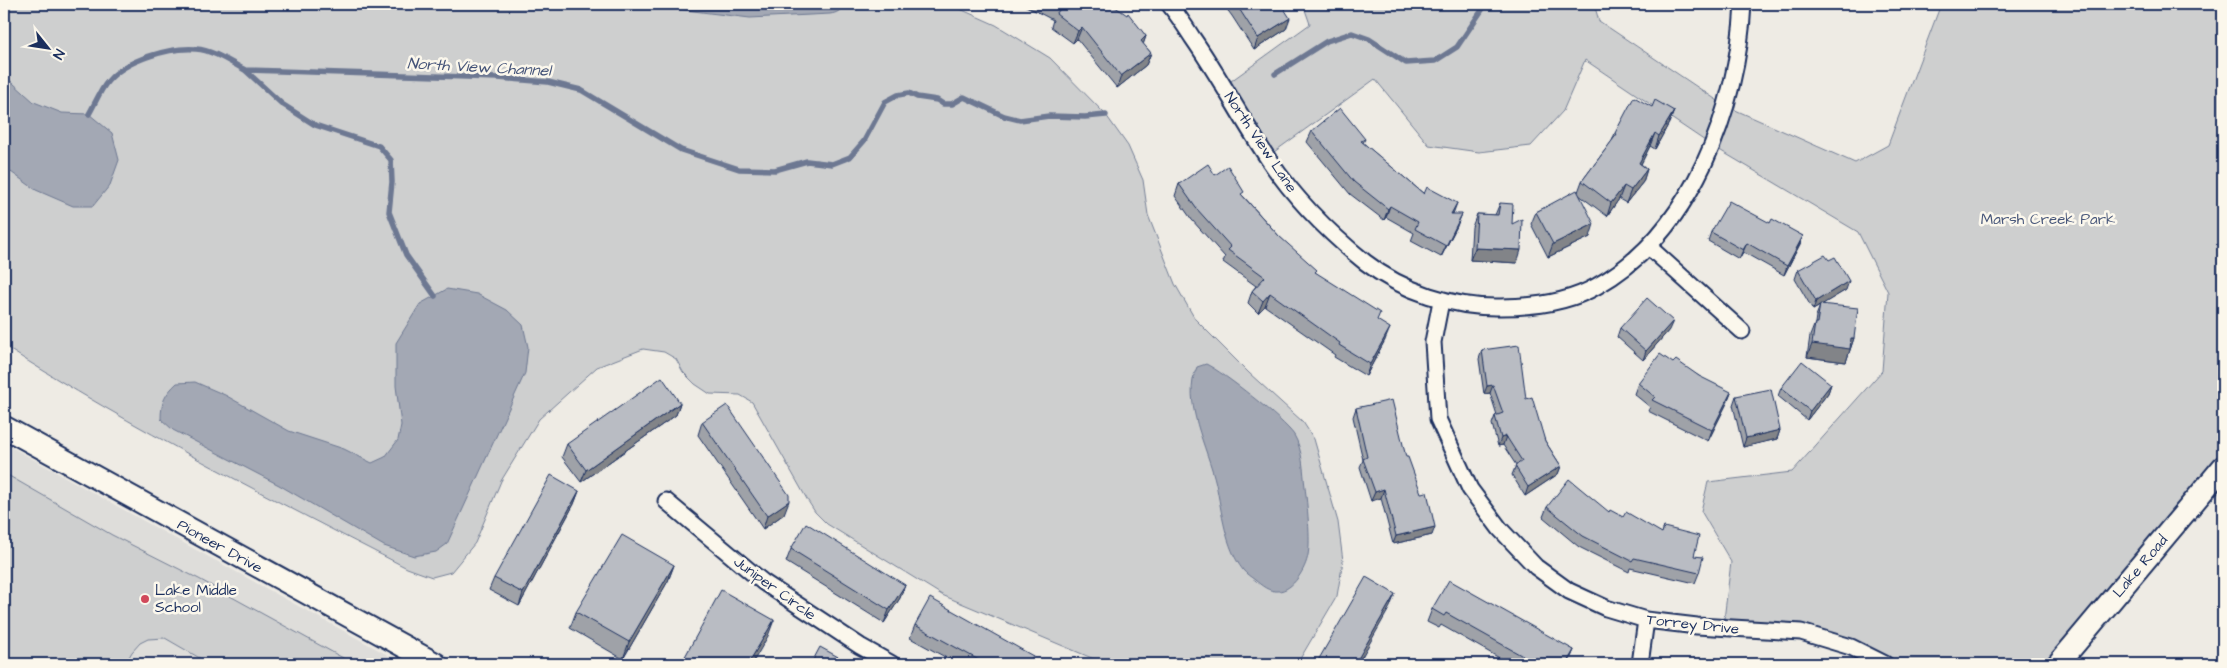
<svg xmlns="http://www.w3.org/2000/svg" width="2227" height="668" font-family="'Architects Daughter',sans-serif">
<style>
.built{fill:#deddda}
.green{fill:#cecfcf;stroke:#747f96}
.water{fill:#a3a8b4;stroke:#6d7892}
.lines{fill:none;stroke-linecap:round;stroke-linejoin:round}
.stream{stroke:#6d7892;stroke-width:5.5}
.street-casing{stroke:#1b2f5e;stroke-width:19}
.secondary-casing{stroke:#1b2f5e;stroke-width:25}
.street{stroke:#fbf7ec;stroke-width:15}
.secondary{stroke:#fbf7ec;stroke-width:21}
.wall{fill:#9fa2a8;stroke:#1b2f5e}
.shaded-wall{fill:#828488;stroke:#1b2f5e}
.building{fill:#b9bcc3;stroke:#1b2f5e}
.poi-dot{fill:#d1495b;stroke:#fbf7ec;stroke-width:2}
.labels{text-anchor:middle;stroke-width:5;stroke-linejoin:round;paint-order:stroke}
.street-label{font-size:15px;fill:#1b2f5e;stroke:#fbf7ec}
.park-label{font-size:15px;fill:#48577a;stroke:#fbf7ec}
.poi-label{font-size:15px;fill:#1b2f5e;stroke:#fbf7ec;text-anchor:start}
.water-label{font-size:16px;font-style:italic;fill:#445378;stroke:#fbf7ec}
</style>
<rect width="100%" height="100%" fill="#eeebe4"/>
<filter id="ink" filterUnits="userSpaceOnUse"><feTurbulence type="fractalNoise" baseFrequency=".02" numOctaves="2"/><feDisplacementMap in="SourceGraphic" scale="10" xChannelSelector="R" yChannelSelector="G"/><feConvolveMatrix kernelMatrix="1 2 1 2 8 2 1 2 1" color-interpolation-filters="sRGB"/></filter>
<g filter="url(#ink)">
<path class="built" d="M4 443 167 534 404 664H4Z"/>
<path class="green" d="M4 4H949L996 25 1050 58 1106 115 1128 146 1143 180 1148 215 1175 284 1195 319 1249 373 1303 422 1314 439 1338 522 1343 561 1337 596 1297 664H1106L942 595 827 524 815 512 808 501 752 402 740 395 710 394 695 384 683 372 676 359 664 352 643 349 597 367 539 419 501 481 475 543 451 572 432 577 407 568C271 498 133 429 4 346Z
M1303 4H1594L1599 21 1724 105 1855 163 1888 145 1941 4H2223V467L2058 664H1885L1851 647 1723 628 1731 562 1701 511 1708 482 1792 472 1882 371 1888 292 1858 232 1711 145 1585 60 1563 111 1531 146 1479 152 1429 145 1375 79 1267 157 1224 86 1310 24Z
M4 473 112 535 199 579 354 664H210L165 638 148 639 140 643 132 652 125 664H4Z"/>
<path class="water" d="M655 4H844C841 11 837 13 830 14L750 18 669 8Z
M4 75 34 102 62 113 89 114 112 133 119 160 110 185 93 206H73L36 190 4 167Z
M447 289 477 294 507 310 523 325 528 347 525 373 447 544 436 552 414 556 384 546 279 485 173 430 161 419C161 402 165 394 177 383L195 382 225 395 289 431 344 449 372 463 385 457 398 440 401 425 396 386V343L420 304Z
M1206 364C1223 372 1284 420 1294 435 1303 450 1303 471 1305 487 1307 503 1311 541 1308 555 1306 568 1293 591 1278 591 1269 592 1261 585 1255 580 1251 577 1246 574 1243 570 1225 547 1222 512 1216 484 1208 448 1181 401 1197 367Z"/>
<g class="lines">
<path class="stream" d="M245 70 282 104 315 125 379 146 391 160 392 182 389 212 406 255 435 296
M1275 74 1327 41 1352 33 1369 39 1406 63 1435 61 1457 47 1486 4
M89 114C95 104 100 90 108 81 126 60 169 47 196 49 213 50 230 62 245 70L498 78 548 82 581 90 681 150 739 169 775 170 807 161 832 164 850 157 864 141 885 102 898 95 909 93 917 97 937 100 943 104H952L964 97 1004 116 1020 120 1049 116 1085 117 1106 115"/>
<defs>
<path id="street" d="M1169 4C1177 14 1185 26 1192 37 1220 77 1242 120 1269 160 1295 199 1329 233 1365 262 1402 291 1454 308 1500 307 1533 307 1568 303 1597 286 1692 233 1738 108 1743 4
M1649 247 1742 331
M1441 301 1433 342 1438 419 1470 489 1500 529 1536 567 1569 591 1606 608 1646 620 1697 626 1801 632 1851 647 1885 664
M666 501 763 582 860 646 892 664
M1640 664 1646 620"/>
<path id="secondary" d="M4 427 436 664
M2058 664 2223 467"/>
</defs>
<use href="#street" class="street-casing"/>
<use href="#secondary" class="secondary-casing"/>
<use href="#street" class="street"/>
<use href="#secondary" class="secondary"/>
</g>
<path class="wall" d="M1022 4H1111L1146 36 1143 44 1151 53 1146 65 1117 88 1077 39 1073 43 1051 27 1053 20Z
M1223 4H1281L1286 29 1254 50 1232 16Z
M1652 107 1674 111 1669 123 1655 149 1650 146 1641 164 1647 169 1643 182 1626 203 1619 199 1607 216 1579 195 1590 237 1548 257 1531 224 1536 212 1578 192 1582 181 1612 141 1615 133Z
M1312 131 1365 139 1363 143 1424 194 1453 214 1457 226 1441 257 1411 241 1414 233 1386 217 1384 220 1350 194 1307 142Z
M1215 175 1243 196 1279 236 1316 273 1377 321 1385 340 1366 376 1334 357 1335 355 1265 306 1258 313 1248 303 1252 291 1256 286 1223 262 1225 257 1192 220 1175 196 1179 184Z
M1500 203 1512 224 1517 263 1470 260 1472 227 1477 214 1495 215Z
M1770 223 1803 236 1800 244 1784 275 1743 252 1739 259 1708 241 1711 232Z
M1798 270 1846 290 1822 304 1854 338 1846 362 1807 357 1810 336 1815 323 1816 316 1820 306 1813 310 1795 279Z
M1620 328 1669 330 1643 360 1617 337Z
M1482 350 1526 399 1545 441 1561 466 1558 474 1525 496 1512 475 1516 465 1503 445 1498 446 1492 424 1495 416 1497 415 1490 393 1484 394 1479 359Z
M1673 363 1699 376 1727 403 1708 441 1648 411 1650 407 1634 394 1638 383Z
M1831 384 1828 393 1807 420 1778 396 1781 388Z
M1736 396 1780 430 1777 439 1743 447 1733 405Z
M680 403 676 415 581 482 562 457 567 444Z
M1356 408 1406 457 1432 535 1393 544 1381 498 1371 501 1360 467 1363 460 1353 417Z
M702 422 784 514 763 529 698 435Z
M579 491 574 504 519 606 489 590 494 578Z
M1547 507 1609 512 1662 533 1664 527 1694 556 1699 573 1695 583 1630 568 1629 572 1579 547 1543 517Z
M791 549 905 585 900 598 884 623 786 562Z
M674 565 668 581 623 659 570 628 576 612Z
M1432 609 1574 650 1568 664H1510L1441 625 1439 628 1427 622Z
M915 625 1029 664H958L910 638Z"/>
<path class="shaded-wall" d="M1290 18 1286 29 1254 50 1258 38Z
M1082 27 1077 39 1073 43 1078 31Z
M1146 36 1142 48 1141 41Z
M1151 53 1146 65 1117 88 1121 76Z
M1674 111 1669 123 1655 149 1659 136Z
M1655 133 1650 146 1635 176 1639 163Z
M1647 169 1643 182 1626 203 1631 190Z
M1624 186 1619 199 1607 216 1611 203Z
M1457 203 1453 214H1451Z
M1390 206 1386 217 1384 220 1388 209Z
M1462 214 1457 226 1441 257 1446 246Z
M1594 224 1590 237 1548 257 1553 244Z
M1803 236 1800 244 1784 275 1787 266Z
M1747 243 1743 252 1739 259 1743 250Z
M1475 248 1521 250 1517 263 1470 260Z
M1849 281 1846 290 1813 310 1816 301Z
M1270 293 1265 306 1258 313 1263 301Z
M1673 321 1669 330 1643 360 1646 351Z
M1390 328 1385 340 1366 376 1370 364Z
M1851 338H1854L1846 362 1807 357 1812 344Z
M1831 384 1828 393 1807 420 1810 411Z
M1493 385 1490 393 1484 394 1487 386Z
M1731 392 1727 403 1708 441 1712 430Z
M680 403 676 415 581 482 586 470Z
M1780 430 1777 439 1743 447 1746 438Z
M1506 436 1503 445 1498 446 1501 438Z
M1561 466 1558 474 1525 496 1528 487Z
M1384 489 1381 498 1371 501 1375 492Z
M579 491 574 504 519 606 523 593Z
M789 501 784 514 763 529 767 516Z
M1435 527 1432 535 1393 544 1396 536Z
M674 565 668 581 623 659 629 642Z
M905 585 900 598 884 623 889 610Z
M1395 594 1390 607 1358 664H1355Z
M774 620 768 636 752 664H748Z
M1574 650 1568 664H1566Z"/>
<path class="building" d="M1049 4H1111L1127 15 1128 13 1146 36 1141 41 1151 53 1121 76 1082 27 1078 31 1056 14 1060 9Z
M1236 4H1281L1290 18 1258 38Z
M1634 97 1652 107 1655 100 1674 111 1659 136 1655 133 1639 163 1647 169 1631 190 1624 186 1611 203 1582 181 1617 134 1615 133Z
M1340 108 1365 139 1361 141 1424 194 1427 187 1457 203 1451 214H1462L1446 246 1415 229 1418 222 1390 206 1388 209 1354 182 1312 131Z
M1208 164 1215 175 1228 166 1244 192 1241 194 1279 236 1317 270 1315 272 1380 313 1377 320 1390 328 1370 364 1339 345 1340 343 1270 293 1263 301 1252 291 1265 277 1228 250 1231 247 1196 208 1179 184Z
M1577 190 1594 224 1553 244 1536 212Z
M1729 201 1770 223 1772 219 1803 236 1787 266 1747 243 1743 250 1711 232Z
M1500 203 1513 204 1512 224 1522 219 1521 250 1475 248 1477 214 1498 215Z
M1825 255 1829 260 1835 257 1849 281 1816 301 1798 270Z
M1647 298 1673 321 1646 351 1620 328Z
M1820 304 1858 308 1854 338H1851L1850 349 1812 344 1815 323H1817Z
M1519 345 1526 399 1532 397 1545 441 1561 466 1528 487 1515 466 1522 461 1506 436 1501 438 1495 416 1503 413 1493 385 1487 386 1482 350Z
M1660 354 1673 363 1676 360 1699 376 1731 392 1712 430 1652 400 1655 397 1638 383Z
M1802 361 1831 384 1810 411 1781 388Z
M662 377 680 403 586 470 567 444Z
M1771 389 1780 430 1746 438 1736 396Z
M1392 400 1406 457H1408L1421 493 1427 492 1435 527 1396 536 1384 489 1375 492 1363 459 1367 457 1356 408Z
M727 405 789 495V501L767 516 702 422Z
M551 475 579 491 523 593 494 578Z
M1569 479 1609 512 1610 510 1623 517 1626 512 1662 533 1664 527 1699 536 1694 556 1703 557 1699 573 1634 558 1632 561 1583 536 1547 507Z
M806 523 905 585 889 610 791 549Z
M622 535 674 565 629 642 576 612Z
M1366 577 1395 594 1355 664H1316Z
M1449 580 1574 650 1566 664H1537L1446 613 1444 616 1432 609Z
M721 590 774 620 748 664H681Z
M930 598 1033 656 1028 664H986L915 625Z
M820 647 851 664H811Z
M1426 659 1436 664H1423Z"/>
</g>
<circle class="poi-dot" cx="145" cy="599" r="5"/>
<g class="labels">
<g class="street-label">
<text transform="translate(1261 142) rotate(56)" y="5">North View Lane</text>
<text transform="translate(220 546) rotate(29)" y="5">Pioneer Drive</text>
<text transform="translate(2140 566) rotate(-50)" y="5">Lake Road</text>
<text transform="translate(775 588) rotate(36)" y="5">Juniper Circle</text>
<text transform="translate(1693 624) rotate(6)" y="5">Torrey Drive</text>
</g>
<g class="park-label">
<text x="2048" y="224">Marsh Creek Park</text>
</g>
<g class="poi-label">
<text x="155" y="595">Lake Middle<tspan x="155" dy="17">School</tspan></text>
</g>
<g class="water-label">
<text transform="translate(479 66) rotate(3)" y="6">North View Channel</text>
</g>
</g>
<rect width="2227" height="668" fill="none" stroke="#fbf7ec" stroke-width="20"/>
<rect x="10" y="10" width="2207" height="648" fill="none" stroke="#1b2f5e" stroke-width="2" filter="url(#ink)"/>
<g transform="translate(48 48) rotate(120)" stroke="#fbf7ec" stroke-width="4" paint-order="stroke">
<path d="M0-4L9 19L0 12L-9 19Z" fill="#1b2f5e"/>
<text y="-8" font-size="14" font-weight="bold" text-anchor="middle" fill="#1b2f5e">N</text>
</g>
</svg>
